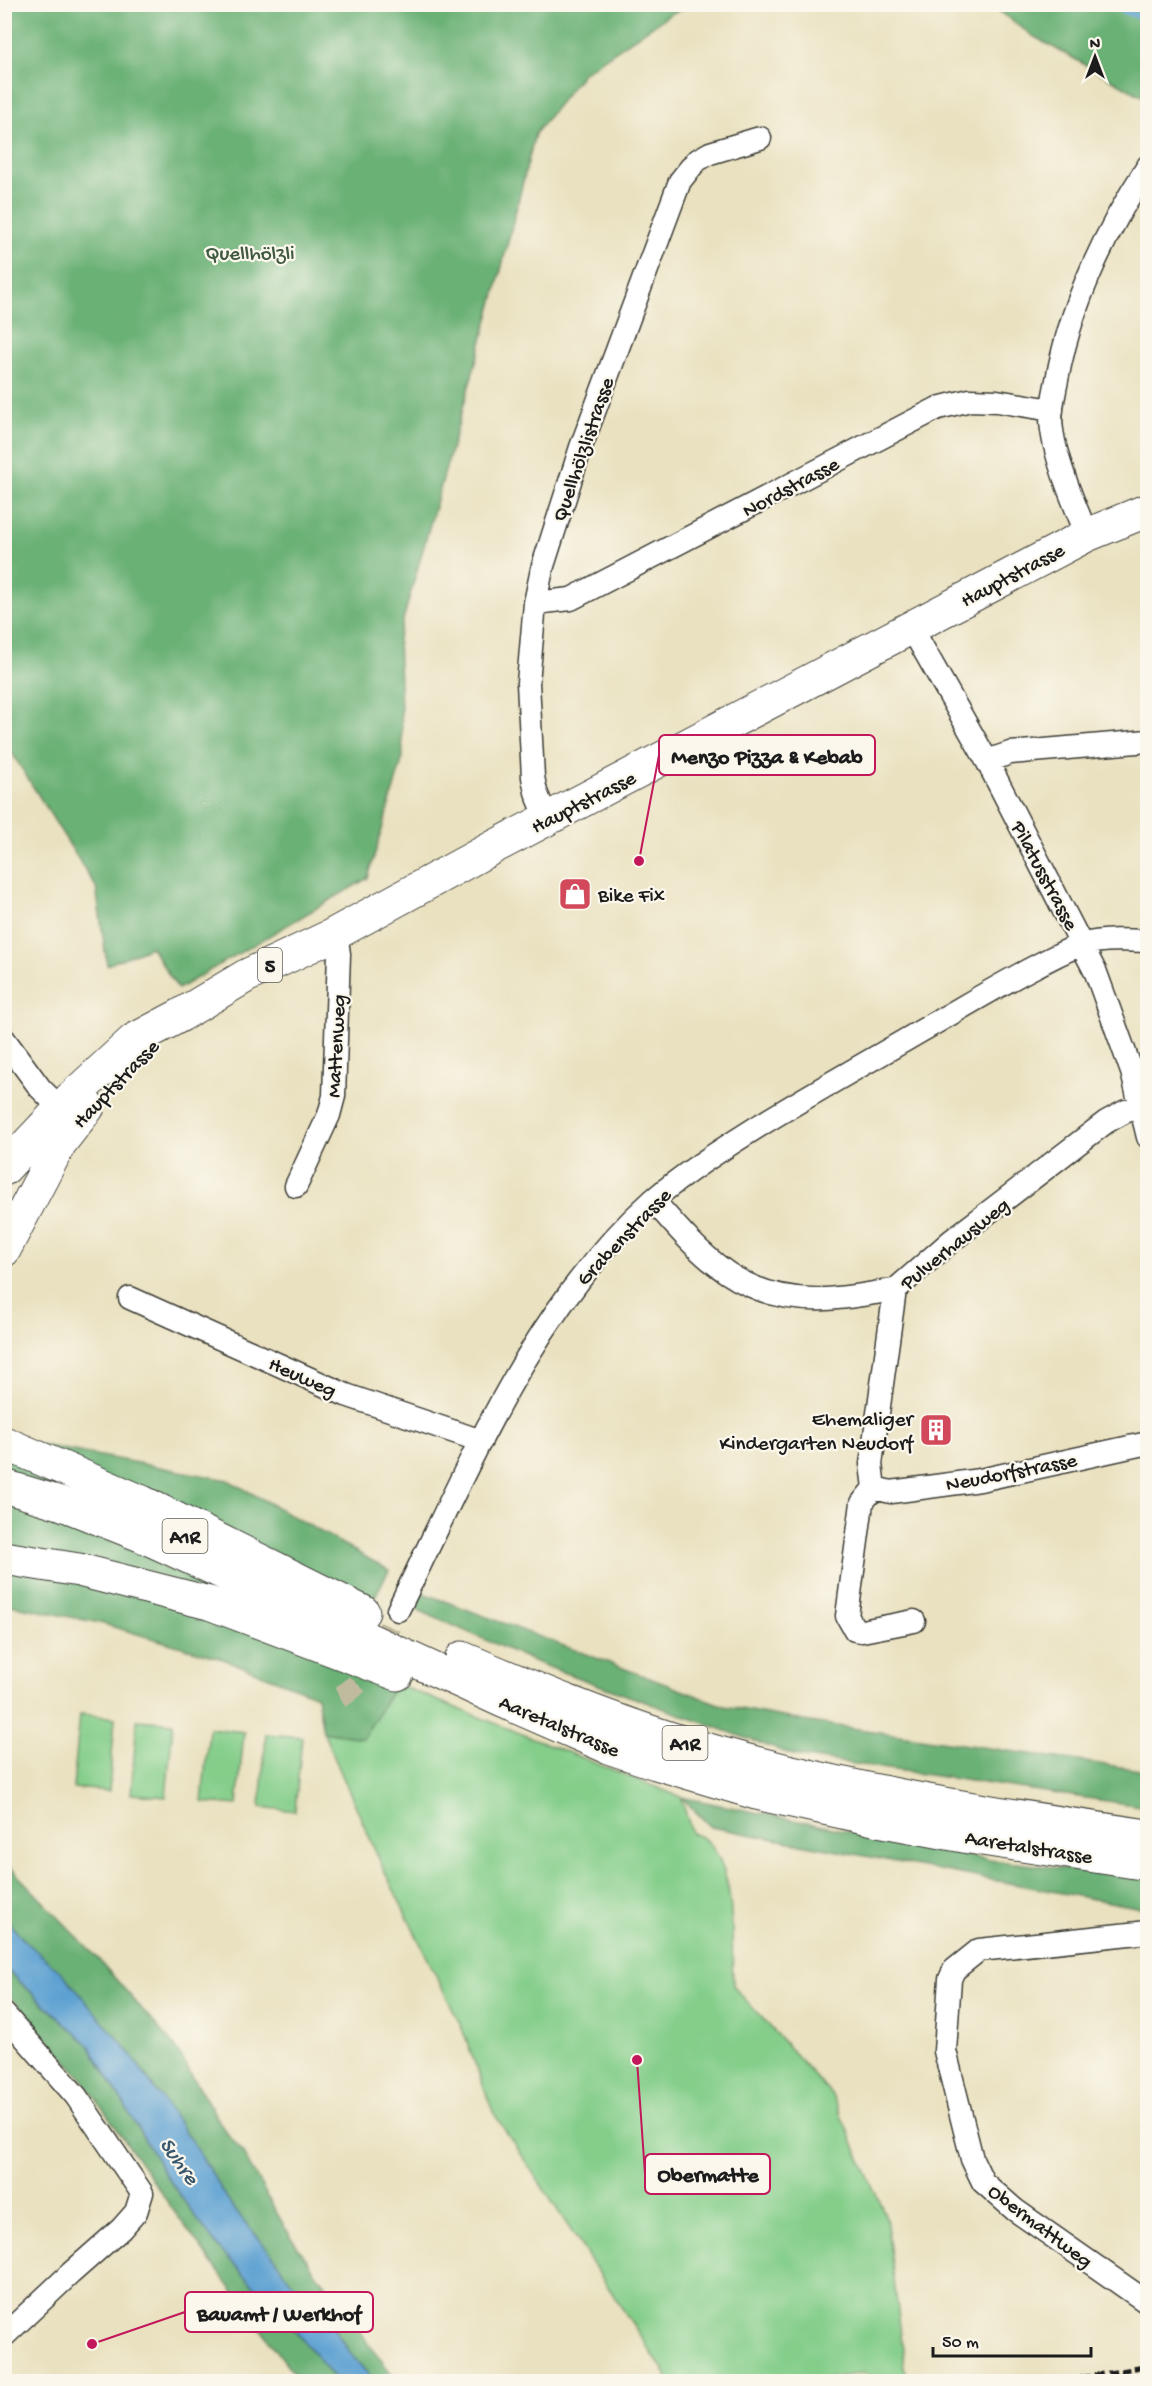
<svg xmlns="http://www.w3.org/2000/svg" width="1152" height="2386" font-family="'Gochi Hand',sans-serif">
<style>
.green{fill:#84ce8a;stroke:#507553;stroke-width:1.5}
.forest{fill:#6bb176;stroke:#446649;stroke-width:1.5}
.water{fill:#5da1d2;stroke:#3c5e77;stroke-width:1.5}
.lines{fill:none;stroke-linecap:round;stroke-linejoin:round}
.stream{stroke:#5da1d2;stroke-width:6}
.street-tunnel{stroke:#c0ba9e;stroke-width:22;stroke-dasharray:22 11;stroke-linecap:butt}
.street-casing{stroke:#3b3a34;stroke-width:25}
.primary-casing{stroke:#3b3a34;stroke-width:35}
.highway-casing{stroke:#3b3a34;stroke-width:35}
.street{stroke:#fff;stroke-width:22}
.primary{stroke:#fff;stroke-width:33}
.highway{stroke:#fff;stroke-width:33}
.rail{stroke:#1c1c1c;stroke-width:4.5;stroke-dasharray:9 4.5;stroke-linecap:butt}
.labels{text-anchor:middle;stroke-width:4.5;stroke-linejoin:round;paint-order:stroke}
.shield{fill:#fbf7ec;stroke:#5f5e5a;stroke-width:1.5}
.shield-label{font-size:20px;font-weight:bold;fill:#1c1c1c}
.park-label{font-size:21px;fill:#405a42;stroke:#fbf7ec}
.street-label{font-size:21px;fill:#1c1c1c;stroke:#fbf7ec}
.poi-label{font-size:21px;fill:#1c1c1c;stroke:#fbf7ec;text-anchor:start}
.water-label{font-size:22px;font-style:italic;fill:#39586e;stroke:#fbf7ec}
.leader{fill:none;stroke:#c2185b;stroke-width:2}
.callout-dot{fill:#c2185b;stroke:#fbf7ec;stroke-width:2}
.callout{fill:#fbf7ec;stroke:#c2185b;stroke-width:2}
.callout-label{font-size:22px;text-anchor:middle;font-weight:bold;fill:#1c1c1c}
</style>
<rect width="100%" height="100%" fill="#fbf7ec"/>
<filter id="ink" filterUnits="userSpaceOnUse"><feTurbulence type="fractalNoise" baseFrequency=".0167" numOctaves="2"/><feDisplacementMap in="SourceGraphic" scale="12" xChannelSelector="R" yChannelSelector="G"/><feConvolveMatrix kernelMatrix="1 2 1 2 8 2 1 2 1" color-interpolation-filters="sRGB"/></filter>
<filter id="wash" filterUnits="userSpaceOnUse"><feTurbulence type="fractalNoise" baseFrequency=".008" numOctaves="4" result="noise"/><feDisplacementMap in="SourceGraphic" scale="24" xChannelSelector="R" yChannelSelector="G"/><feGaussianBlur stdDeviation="1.35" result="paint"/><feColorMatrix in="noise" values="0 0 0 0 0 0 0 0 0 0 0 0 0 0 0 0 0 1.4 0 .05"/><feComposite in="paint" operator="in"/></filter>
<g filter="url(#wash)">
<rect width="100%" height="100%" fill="#e9e1bf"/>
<path class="green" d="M396 1684 681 1797 692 1833C697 1835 704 1838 708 1842 738 1873 731 1946 733 1986L832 2095 886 2217 907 2381H879L864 2373 808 2381H670L493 2112 461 2026 383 1868 323 1732 363 1738Z
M80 1714 115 1718 109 1791 73 1788Z
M137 1720 173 1723 166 1797 131 1794Z
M209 1728 244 1732 237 1805 202 1802Z
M266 1734 302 1737 295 1811 260 1807Z"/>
<path class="forest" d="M5 4 697 5 672 13 583 73 535 134 495 294 398 638 403 757 368 878 178 989 151 947 107 965 96 887 5 742Z
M991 5H1147V99L1033 36Z
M4 1438 228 1480 389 1570 343 1656 396 1684 363 1738 323 1732 317 1696 226 1660 100 1623 5 1604Z
M423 1593 724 1706 810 1722 1147 1771V1807L793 1755 540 1664 415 1609Z
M681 1797 990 1860 1147 1878V1909L711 1827Z
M4 1861 92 1952 175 2047 225 2131 241 2150 286 2229 313 2269 397 2381H374L354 2358 322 2313 292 2283 266 2247 233 2208 196 2148 130 2053 5 1919Z
M4 1968 89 2045 165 2174 192 2212 219 2248 288 2322 337 2381H299L171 2207 81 2077 5 1991Z"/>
<path class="water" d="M5 1919 24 1940 63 1974 130 2053 196 2148 233 2208 266 2247 292 2283 322 2313 354 2358 374 2381H337L288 2322 219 2248 192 2212 165 2174 89 2045 5 1968Z"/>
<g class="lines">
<path class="stream" d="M1106 4 1148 20"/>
</g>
</g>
<g filter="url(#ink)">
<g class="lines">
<path class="street-tunnel" d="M340 1697C371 1681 383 1639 398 1610"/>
<defs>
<path id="street" d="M1087 535C1075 506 1056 461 1052 430 1049 414 1054 396 1057 380 1071 302 1105 232 1148 166
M535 603 571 599 938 408 970 400 997 401 1052 410
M911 627 987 761 1096 973 1132 1072 1148 1137
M987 761 1010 753 1148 741
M547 819 536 792 533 777 528 683 535 603 542 569 581 447 680 181 696 161 710 153 760 138
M4 1039 40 1088 61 1109
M296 1186 329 1115 334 1096 339 954 338 947 329 937
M653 1200C703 1258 743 1303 826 1299 849 1298 872 1293 895 1290
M130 1298 346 1395 481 1441
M874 1488 891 1492 980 1480 1148 1443
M398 1610C468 1468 533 1307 653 1200 687 1171 724 1148 762 1124 814 1092 868 1062 921 1031 960 1009 997 986 1036 966 1052 958 1067 949 1084 944 1105 939 1126 940 1148 941
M914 1621 862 1631 855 1630 847 1616 862 1503 874 1488 871 1464 895 1290 951 1241 1106 1122 1126 1111 1141 1107
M1148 1932 979 1950 954 1970 950 1979 945 2051 972 2159 983 2182 1015 2210 1148 2303
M4 2014 76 2096 142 2193 136 2212 121 2229 71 2273 4 2336"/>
<path id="primary" d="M4 1169 70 1099 134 1040 181 1015 246 976 329 937 492 848 1087 535 1148 510
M4 1250 60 1143 88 1107"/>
<path id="highway" d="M4 1443 142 1502 363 1612
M4 1486 60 1503 143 1536 503 1701 608 1747 656 1763 756 1793 878 1820 969 1837 1148 1864
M4 1558 79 1570 209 1603 397 1674
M462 1658C533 1688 602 1717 675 1740 829 1788 988 1813 1148 1836"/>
</defs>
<use href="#street" class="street-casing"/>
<use href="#primary" class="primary-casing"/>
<use href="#highway" class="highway-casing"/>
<use href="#street" class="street"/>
<use href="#primary" class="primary"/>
<use href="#highway" class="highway"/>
<path class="rail" d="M1054 2382 1148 2366
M1126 2382 1148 2378"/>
</g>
</g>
<defs>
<symbol id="shop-square" viewBox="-11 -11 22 22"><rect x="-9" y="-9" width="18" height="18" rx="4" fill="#d1495b" stroke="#fbf7ec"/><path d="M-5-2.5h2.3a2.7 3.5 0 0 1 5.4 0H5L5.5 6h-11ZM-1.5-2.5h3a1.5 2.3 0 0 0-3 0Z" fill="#fff"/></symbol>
<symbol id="building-square" viewBox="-11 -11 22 22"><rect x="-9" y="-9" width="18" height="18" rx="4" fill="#d1495b" stroke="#fbf7ec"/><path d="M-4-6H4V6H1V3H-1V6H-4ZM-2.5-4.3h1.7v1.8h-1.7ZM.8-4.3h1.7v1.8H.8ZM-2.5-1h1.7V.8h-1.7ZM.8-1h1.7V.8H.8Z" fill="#fff"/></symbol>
</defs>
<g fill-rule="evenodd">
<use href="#shop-square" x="556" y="875" width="38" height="38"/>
<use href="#building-square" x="917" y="1411" width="38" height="38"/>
</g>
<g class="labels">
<g class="shield">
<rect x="258" y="948" width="24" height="34" rx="4.5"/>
<rect x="162.5" y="1519" width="45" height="34" rx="4.5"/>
<rect x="662.5" y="1726" width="45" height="34" rx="4.5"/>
</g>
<g class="shield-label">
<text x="270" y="972">5</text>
<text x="185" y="1543">A1R</text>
<text x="685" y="1750">A1R</text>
</g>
<g class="park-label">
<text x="250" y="259">Quellhölzli</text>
</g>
<g class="street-label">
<text transform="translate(582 449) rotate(-71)" y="7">Quellhölzlistrasse</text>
<text transform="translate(790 486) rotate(-28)" y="7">Nordstrasse</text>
<text transform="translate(1012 574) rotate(-28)" y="7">Hauptstrasse</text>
<text transform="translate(583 801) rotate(-27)" y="7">Hauptstrasse</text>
<text transform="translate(1046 875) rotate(62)" y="7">Pilatusstrasse</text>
<text transform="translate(335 1046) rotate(-87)" y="7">Mattenweg</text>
<text transform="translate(115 1083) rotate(-46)" y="7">Hauptstrasse</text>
<text transform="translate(623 1236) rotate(-46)" y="7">Grabenstrasse</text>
<text transform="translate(954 1243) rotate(-39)" y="7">Pulverhausweg</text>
<text transform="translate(303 1376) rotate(24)" y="7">Heuweg</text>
<text transform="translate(1011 1471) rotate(-11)" y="7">Neudorfstrasse</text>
<text transform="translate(560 1725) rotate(23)" y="7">Aaretalstrasse</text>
<text transform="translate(1029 1846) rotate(9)" y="7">Aaretalstrasse</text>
<text transform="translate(1041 2225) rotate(37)" y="7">Obermattweg</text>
</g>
<g class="poi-label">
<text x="598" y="901">Bike Fix</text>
<text x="913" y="1425" text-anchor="end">Ehemaliger<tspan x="913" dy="24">Kindergarten Neudorf</tspan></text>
</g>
<g class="water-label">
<text transform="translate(181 2160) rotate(55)" y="8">Suhre</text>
</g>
</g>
<path class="leader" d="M639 861L659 755M637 2060L645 2174M92 2344L185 2312"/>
<g class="callout-dot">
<circle cx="639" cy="861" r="6"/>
<circle cx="637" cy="2060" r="6"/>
<circle cx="92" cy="2344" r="6"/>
</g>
<g class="callout">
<rect x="659" y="735" width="216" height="40" rx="6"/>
<rect x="645" y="2154" width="125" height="40" rx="6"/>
<rect x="185" y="2292" width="188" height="40" rx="6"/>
</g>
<g class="callout-label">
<text x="767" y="763">Menzo Pizza &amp; Kebab</text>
<text x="708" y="2181">Obermatte</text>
<text x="279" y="2320">Bauamt / Werkhof</text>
</g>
<rect width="1152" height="2386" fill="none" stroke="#fbf7ec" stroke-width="24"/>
<g transform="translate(1095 57)" stroke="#fbf7ec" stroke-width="4.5" paint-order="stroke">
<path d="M0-4.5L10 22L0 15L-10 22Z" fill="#1c1c1c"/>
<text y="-9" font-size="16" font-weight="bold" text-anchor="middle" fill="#1c1c1c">N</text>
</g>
<path d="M933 2347v9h158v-9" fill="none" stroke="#1c1c1c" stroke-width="3"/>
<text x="942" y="2347" font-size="18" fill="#1c1c1c" stroke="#fbf7ec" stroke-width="4.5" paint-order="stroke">50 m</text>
</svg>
